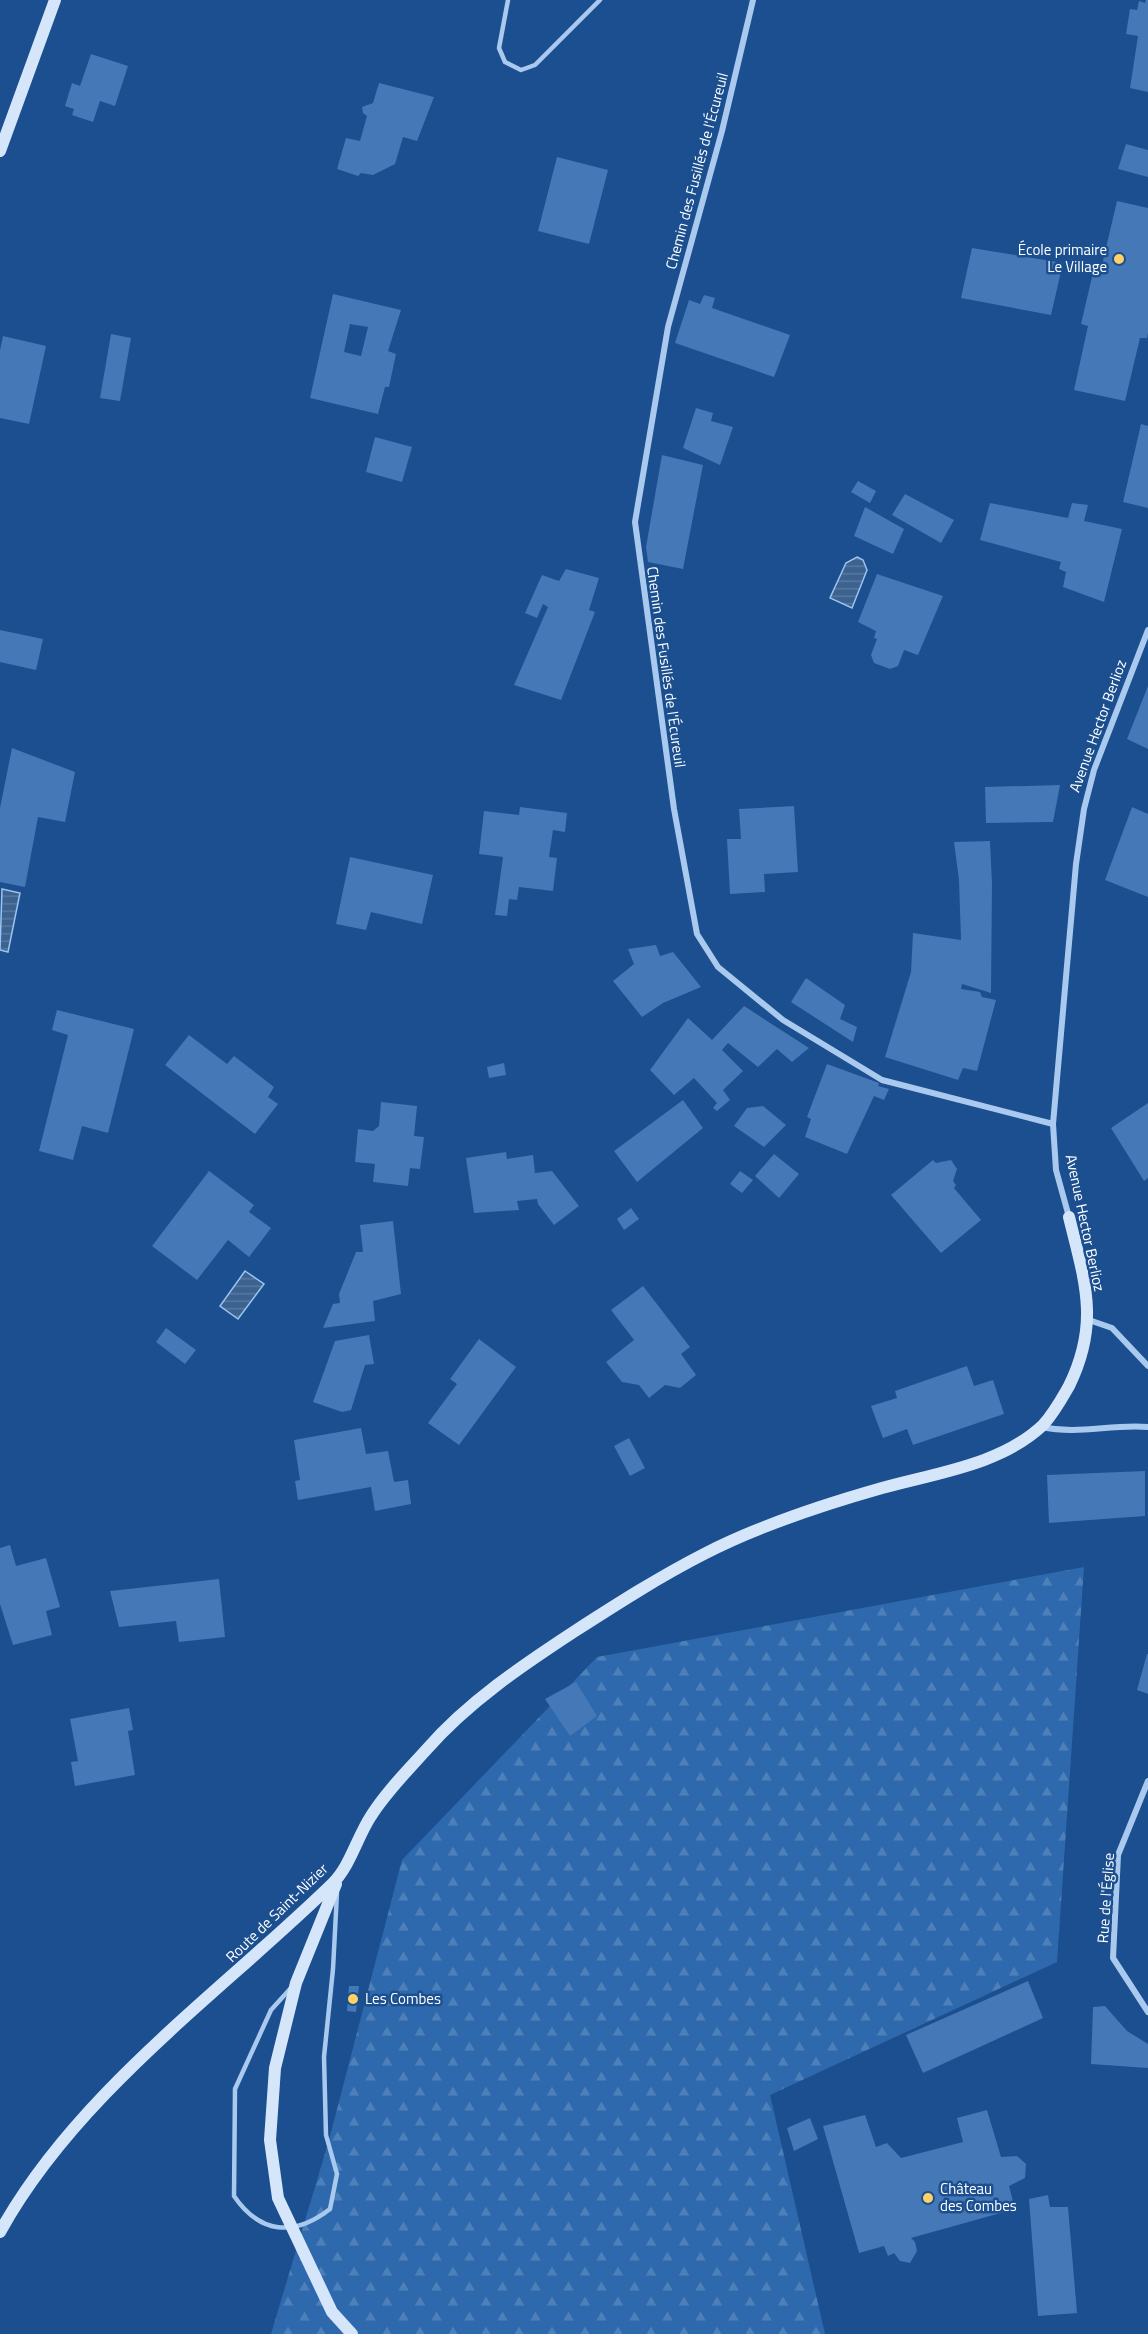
<svg xmlns="http://www.w3.org/2000/svg" width="1148" height="2334" font-family="'Titillium Web',sans-serif">
<style>
.forest{fill:url(#forest-firs)}
.water{fill:url(#water-rules);stroke:#9cc4f0;stroke-width:1.5}
.building{fill:#4478b7;fill-rule:evenodd}
.lines{fill:none;stroke-linecap:round;stroke-linejoin:round}
.lane{stroke:#a9c9ee;stroke-width:4.5}
.street{stroke:#a9c9ee;stroke-width:6}
.secondary{stroke:#d6e6fa;stroke-width:12}
.poi-dot{fill:#ffd166;stroke:#1b4f8f;stroke-width:2}
.labels{text-anchor:middle;stroke-width:5;stroke-linejoin:round;paint-order:stroke}
.street-label{font-size:15px;fill:#fff;stroke:#1b4f8f}
.poi-label{font-size:15px;fill:#fff;stroke:#1b4f8f;text-anchor:start}
</style>
<defs>
<pattern id="forest-firs" width="22" height="20" patternUnits="userSpaceOnUse" patternTransform="scale(1.5)"><rect width="22" height="20" fill="#2e69ad"/><path d="M5 1l3.5 6h-7zM16 11l3.5 6h-7z" fill="#4d80b9"/></pattern>
<pattern id="water-rules" width="6" height="5" patternUnits="userSpaceOnUse" patternTransform="scale(1.5)"><rect width="6" height="5" fill="#3c6290"/><path d="M0 2.5h6" fill="none" stroke="#597aa1"/></pattern>
</defs>
<rect width="100%" height="100%" fill="#1b4f8f"/>
<path class="forest" d="M1084 1567 1057 1962 770 2095 825 2334H271L329 2140 402 1860 597 1657Z"/>
<path class="water" d="M857 557 863 560 867 570 852 608 830 598 846 563Z
M2 889 20 893 8 952 0 950Z
M245 1271 264 1284 238 1319 220 1306Z"/>
<path class="building" d="M1146 0H1148V92L1130 88 1138 36 1126 34 1130 9 1137 10 1139 1 1145 3Z
M91 54 128 66 115 106 100 101 93 122 72 115 74 109 65 106 72 83 80 86Z
M379 83 434 97 417 141 403 137 395 164 373 175 361 173 358 176 337 169 346 138 360 141 367 116 363 113 362 107 373 103Z
M1126 144 1148 150V177L1118 169Z
M557 157 608 170 589 244 538 231Z
M1117 201 1148 208V333L1147 338H1140L1125 401 1074 390 1088 326 1081 324 1095 264 1102 265Z
M972 248 1063 263 1051 315 961 298Z
M333 294 401 310 388 351 396 354 389 387H385L378 414 310 398ZM350 324 368 327 361 356 344 352Z
M704 295 715 298 712 308 790 335 774 377 675 343 689 300 700 304Z
M111 334 131 338 120 401 100 398Z
M3 336 46 346 29 424 0 418V350Z
M696 408 713 413 711 421 733 427 720 465 683 448Z
M1141 424 1148 426V508L1123 502Z
M375 437 412 447 402 482 366 472Z
M662 455 703 465 683 569 648 562 646 547Z
M858 481 876 491 870 503 851 492Z
M905 494 954 520 941 543 892 515Z
M990 503 1068 518 1072 503 1088 505 1084 521 1122 529 1104 602 1063 587 1066 572 1059 569 1061 562 980 540Z
M865 507 904 529 893 554 854 536Z
M566 569 599 578 589 610 595 612 561 700 514 685 548 607 543 604 537 618 525 613 542 575 559 581Z
M877 574 943 596 918 655 904 650 898 666 890 669 874 663 871 655 877 639 874 638 876 631 858 622Z
M0 630 43 639 36 670 0 662Z
M1148 686V749L1127 739Z
M12 748 75 772 65 822 38 817 25 887 0 882V808Z
M1060 785 1053 822 986 823 985 787Z
M794 806 798 872 764 874 765 892 730 894 727 839H741L739 809Z
M520 807 567 813 565 832 553 830 549 857 557 858 553 891 519 887 517 900 509 899 507 916 495 915 503 857 479 854 484 811 519 815Z
M1132 807 1148 814V897L1105 880Z
M990 841 992 884 991 993 962 984 961 989 980 992 982 997 996 1000 977 1071 963 1068 958 1080 885 1057 911 972 913 933 961 940 959 880 954 842Z
M350 857 433 875 422 924 371 912 366 930 336 924Z
M656 945 660 956 673 952 701 987 663 1003 642 1017 613 981 634 964 628 949Z
M806 978 845 1005 840 1019 857 1027 853 1042 791 1002Z
M744 1006 809 1048 792 1062 777 1049 758 1067 728 1043 722 1050 743 1071 723 1090 730 1100 717 1111 713 1108 717 1103 694 1078 674 1095 650 1070 688 1018 712 1040Z
M57 1010 134 1029 108 1133 82 1126 73 1160 39 1151 68 1035 52 1030Z
M189 1035 227 1064 234 1056 274 1087 268 1097 278 1104 255 1134 165 1065Z
M504 1063 506 1075 489 1078 487 1067Z
M827 1064 879 1083 878 1086 889 1089 884 1100 874 1096 847 1154 805 1137 811 1119 807 1117Z
M683 1100 703 1128 637 1182 614 1151Z
M381 1102 417 1106 414 1136 424 1137 420 1169 410 1168 408 1186 373 1182 375 1164 355 1162 358 1129 373 1131 379 1126Z
M1148 1103V1178L1144 1181 1111 1128Z
M763 1106 786 1125 764 1147 734 1126 747 1108Z
M506 1152 507 1159 533 1155 535 1173 552 1171 579 1206 554 1225 538 1204 537 1199 517 1201 519 1210 474 1213 466 1158Z
M774 1154 799 1174 779 1198 755 1176Z
M933 1160 936 1163 951 1160 957 1169 953 1181 956 1185 954 1188 981 1220 941 1253 891 1195Z
M209 1171 254 1205 249 1212 271 1228 249 1257 228 1240 197 1280 152 1246Z
M740 1171 753 1180 742 1193 730 1184Z
M631 1208 639 1219 624 1230 617 1219Z
M393 1221 401 1294 373 1301 375 1321 323 1328 333 1304 340 1303 339 1294 356 1252H363L360 1225Z
M643 1286 690 1347 681 1354 696 1375 680 1388 665 1385 649 1398 639 1385 622 1382 606 1362 634 1340 611 1310Z
M166 1328 196 1350 185 1364 156 1342Z
M369 1335 374 1364 365 1365 351 1410 342 1412 313 1402 335 1341Z
M479 1339 516 1367 459 1445 428 1423 457 1384 450 1379Z
M967 1366 974 1386 993 1380 1004 1414 913 1445 907 1429 883 1438 871 1406 897 1398 895 1391Z
M361 1428 366 1454 388 1451 394 1482 408 1480 411 1504 375 1511 371 1487 298 1500 295 1481 300 1480 294 1440Z
M629 1438 645 1468 630 1476 614 1446Z
M1145 1471V1516L1049 1523 1047 1475Z
M10 1545 16 1566 46 1558 60 1607 46 1611 52 1635 13 1645 0 1604V1548Z
M219 1579 225 1637 179 1642 176 1621 119 1627 110 1591Z
M1147 1654H1148V1694L1137 1690Z
M576 1682 597 1716 570 1736 545 1699Z
M129 1708 133 1730 128 1731 135 1775 75 1786 71 1762 78 1761 70 1719Z
M1028 1981 1043 2018 923 2073 906 2035Z
M349 1986H359L356 2012 347 2011Z
M1105 2006 1127 2031 1148 2044V2068L1091 2064 1093 2007Z
M987 2110 1001 2157 1017 2156 1026 2164 1025 2178 1009 2186 1015 2209 911 2238 915 2242 917 2251 910 2263 900 2261 894 2253 888 2256 884 2246 859 2253 823 2126 865 2115 876 2147 887 2143 901 2158 963 2142 957 2118Z
M810 2118 818 2139 794 2151 787 2128Z
M1048 2195 1050 2207H1068L1077 2313 1038 2316 1029 2199Z"/>
<g class="lines">
<path class="lane" d="M508 0 499 48 505 62 521 70 535 65 600 0
M290 1989 271 2010 235 2089 234 2196C260 2234 294 2237 330 2209L337 2174 326 2135 324 2057 333 1969 337 1893"/>
<path class="street" d="M753 0 722 131 668 327 635 522 674 809 697 934 718 967 783 1020 882 1080 1053 1124
M1069 1217 1056 1170 1053 1124 1076 864 1084 809 1094 770 1148 630
M1089 1320 1112 1328 1148 1366
M1041 1427C1080 1435 1109 1424 1148 1427
M1148 1781 1118 1855 1113 1958 1148 2012"/>
<path class="secondary" d="M0 151 55 0
M336 1884 296 1983 275 2068 270 2140 278 2198 332 2312 352 2334
M0 2232C76 2094 220 1993 332 1884 350 1867 357 1837 371 1816 386 1792 408 1770 427 1749 468 1702 523 1665 575 1631 617 1604 659 1577 704 1554 760 1525 822 1505 882 1488 935 1473 1001 1465 1043 1425 1054 1413 1061 1400 1069 1386 1100 1323 1085 1282 1069 1217"/>
</g>
<g class="poi-dot">
<circle cx="1119" cy="259" r="6"/>
<circle cx="353" cy="1999" r="6"/>
<circle cx="928" cy="2198" r="6"/>
</g>
<g class="labels">
<g class="street-label">
<text transform="translate(697 171) rotate(-75)" y="5">Chemin des Fusillés de l'Écureuil</text>
<text transform="translate(666 667) rotate(82)" y="5">Chemin des Fusillés de l'Écureuil</text>
<text transform="translate(1098 726) rotate(-70)" y="5">Avenue Hector Berlioz</text>
<text transform="translate(1085 1223) rotate(78)" y="5">Avenue Hector Berlioz</text>
<text transform="translate(1106 1898) rotate(-86)" y="5">Rue de l'Église</text>
<text transform="translate(277 1913) rotate(-44)" y="5">Route de Saint-Nizier</text>
</g>
<g class="poi-label">
<text x="1107" y="255" text-anchor="end">École primaire<tspan x="1107" dy="17">Le Village</tspan></text>
<text x="365" y="2004">Les Combes</text>
<text x="940" y="2194">Château<tspan x="940" dy="17">des Combes</tspan></text>
</g>
</g>
</svg>
